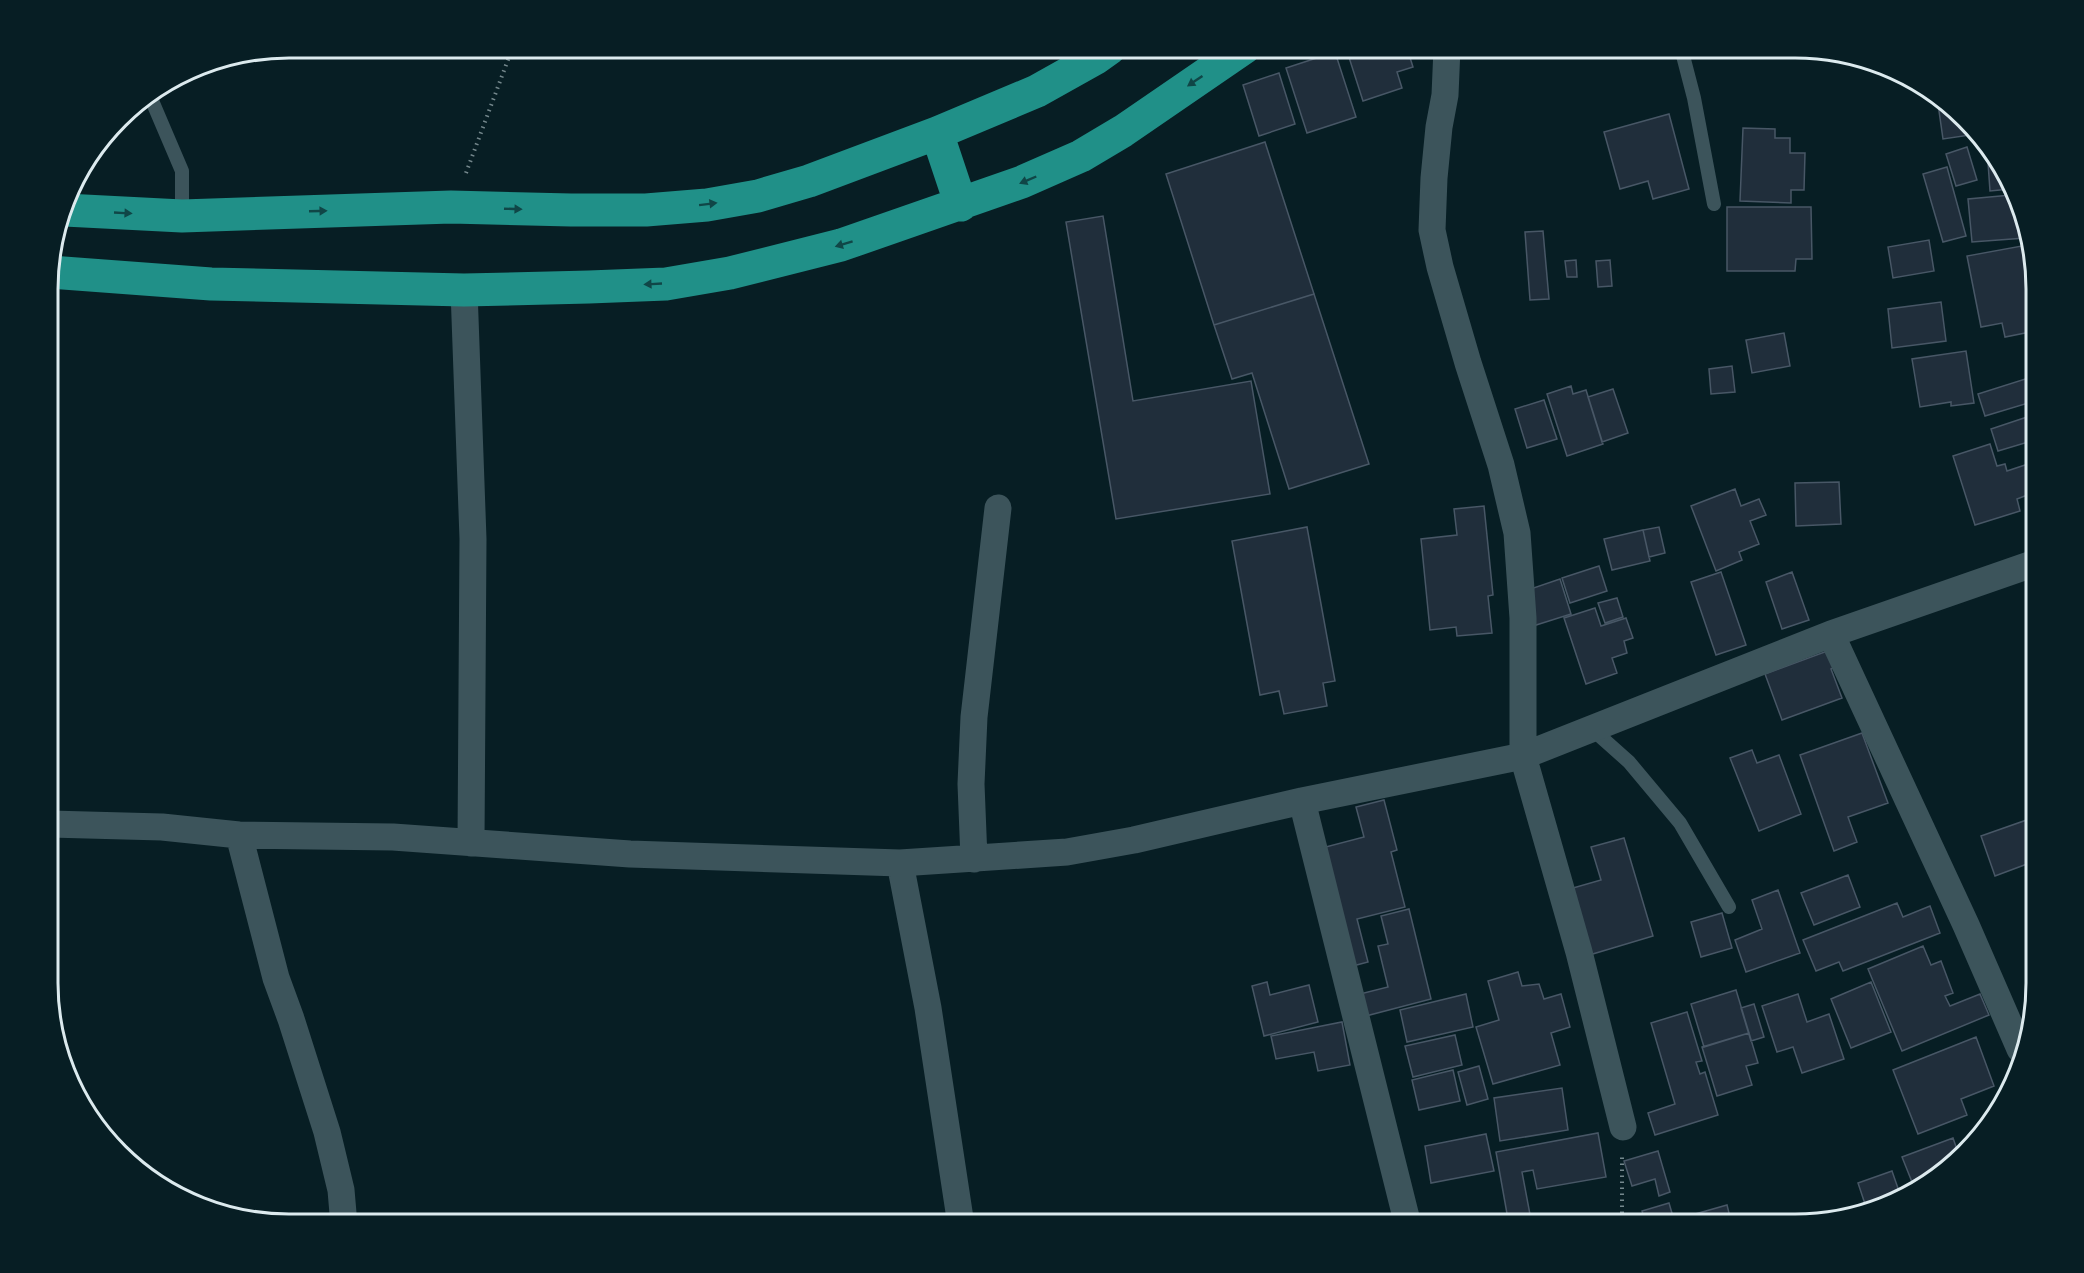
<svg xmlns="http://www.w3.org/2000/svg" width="2084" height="1273" font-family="Lato,sans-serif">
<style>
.building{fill:#202e3b;stroke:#485766;stroke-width:1.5}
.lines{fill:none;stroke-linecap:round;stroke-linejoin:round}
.path{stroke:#75888d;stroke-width:4;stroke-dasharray:1.5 4.5;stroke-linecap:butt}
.service{stroke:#3c545b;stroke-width:14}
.minor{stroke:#3c545b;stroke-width:27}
.trunk{stroke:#209088;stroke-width:33}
.oneway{fill:#104647}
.rim{fill:none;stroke:#dceaee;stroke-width:3}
</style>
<rect width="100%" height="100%" fill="#071e24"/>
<path class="building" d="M1346 48H1407L1413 67 1397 72 1402 88 1363 101Z
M1335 52 1356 117 1307 133 1286 68Z
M1279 73 1295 124 1259 136 1243 85Z
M1937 97 1965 119 1977 134 1943 139Z
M1669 114 1689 189 1653 199 1648 181 1620 189 1604 132Z
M1743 128 1775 129V138H1790V153H1805L1804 190H1791V203L1740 201Z
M1265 142 1314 294 1214 325 1166 174Z
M1967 147 1977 180 1956 186 1946 154Z
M1987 148 2003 169 2010 189 1990 191Z
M1947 167 1966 236 1943 242 1923 174Z
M2011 195 2025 238 1972 242 1968 199Z
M1727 207H1811L1812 259H1796L1795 271H1727Z
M1103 216 1133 401 1251 381 1270 494 1116 519 1066 222Z
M1543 231 1549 299 1530 300 1525 232Z
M1929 240 1934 271 1893 278 1888 247Z
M2027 245 2035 274V331L2005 337 2002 323 1981 327 1967 256Z
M1576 260 1577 277H1567L1565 261Z
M1610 260 1612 286 1598 287 1596 261Z
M1314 294 1369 464 1289 489 1252 373 1232 379 1214 325Z
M1941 302 1946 341 1892 348 1888 309Z
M1784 333 1790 366 1752 373 1746 340Z
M1966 351 1974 403 1951 406V402L1920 407 1912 359Z
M1732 366 1735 392 1711 394 1709 369Z
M2035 376V401L1985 416 1978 394Z
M1571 386 1573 394 1586 390 1603 444 1567 456 1547 394Z
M1613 389 1628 433 1602 442 1588 397Z
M1544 400 1557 439 1527 448 1515 409Z
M2030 416 2035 432V440L1998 451 1991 429Z
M1990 444 1997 466 2005 464 2007 471 2028 464 2035 488 2029 490 2030 494 2017 499 2020 511 1975 525 1953 456Z
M1839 482 1841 524 1796 526 1795 483Z
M1735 489 1741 506 1759 499 1766 515 1750 521 1759 544 1739 552 1742 560 1716 571 1691 506Z
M1484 506 1493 595 1488 596 1492 633 1457 636 1456 627 1430 630 1421 539 1457 535 1454 509Z
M1307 527 1335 681 1323 683 1327 706 1284 714 1279 691 1260 695 1232 541Z
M1659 527 1665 553 1649 557 1643 530Z
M1643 530 1650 561 1612 570 1604 539Z
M1599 566 1607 591 1570 603 1562 578Z
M1721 572 1746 645 1716 655 1691 582Z
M1792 572 1809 620 1782 629 1766 582Z
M1560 579 1571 614 1533 626 1522 592Z
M1617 598 1623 617 1605 623 1598 603Z
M1595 608 1601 626 1626 618 1633 638 1624 641 1627 653 1612 658 1617 673 1586 684 1564 618Z
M1830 650 1836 667 1831 669 1842 698 1782 720 1765 674Z
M1862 733 1888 803 1848 817 1857 842 1834 851 1800 755Z
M1752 750 1757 763 1779 755 1801 814 1759 831 1730 758Z
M1384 800 1397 850 1391 852 1405 907 1357 919 1368 962 1349 967 1318 849 1364 837 1356 807Z
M2035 817V861L1995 876 1981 836Z
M1624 838 1653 936 1586 956 1566 890 1601 880 1591 847Z
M1848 875 1860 907 1814 925 1801 893Z
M1778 890 1800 953 1746 972 1735 940 1762 929 1752 900Z
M1897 903 1903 917 1930 906 1940 933 1843 971 1839 962 1816 971 1803 940Z
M1409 909 1431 999 1362 1017 1356 995 1388 987 1378 946 1388 944 1381 916Z
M1722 913 1732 948 1701 957 1691 922Z
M1923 946 1931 965 1941 961 1953 993 1945 996 1950 1006 1980 994 1989 1015 1902 1051 1868 969Z
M1518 972 1522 986 1539 984 1544 999 1561 994 1570 1027 1551 1033 1560 1065 1493 1084 1476 1027 1499 1020 1488 981Z
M1267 982 1270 995 1309 985 1318 1022 1264 1036 1252 986Z
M1871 982 1891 1032 1851 1048 1831 999Z
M1736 990 1749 1033 1704 1047 1691 1004Z
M1466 994 1473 1027 1407 1042 1400 1010Z
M1798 994 1807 1022 1829 1014 1844 1059 1802 1073 1793 1047 1777 1052 1762 1006Z
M1754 1004 1764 1037 1751 1041 1741 1008Z
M1687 1012 1702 1061 1696 1062 1700 1074 1705 1072 1718 1115 1655 1135 1648 1113 1675 1104 1651 1023Z
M1342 1022 1350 1065 1318 1071 1314 1052 1276 1059 1271 1036Z
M1749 1033 1758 1063 1746 1066 1752 1085 1717 1096 1702 1047Z
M1455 1035 1462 1065 1413 1077 1405 1046Z
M1976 1037 1994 1086 1961 1099 1967 1115 1918 1134 1893 1070Z
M1479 1066 1488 1099 1467 1105 1458 1072Z
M1453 1070 1460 1101 1419 1110 1412 1080Z
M1562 1088 1568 1130 1500 1141 1494 1098Z
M1598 1133 1606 1177 1537 1189 1533 1170 1522 1172 1532 1225H1509L1496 1152Z
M1486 1134 1494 1171 1431 1183 1425 1146Z
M1953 1138 1960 1158 1916 1192 1902 1157Z
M1658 1151 1670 1192 1659 1196 1655 1179 1632 1186 1624 1161Z
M1892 1171 1901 1197 1866 1207 1858 1183Z
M1669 1203 1674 1220 1727 1205 1732 1225H1646L1642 1211Z"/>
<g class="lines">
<path class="path" d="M466 173 509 57 508 48
M1622 1225V1156"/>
<path class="service" d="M1681 48 1694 98 1714 204
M150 96 182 171V216
M1592 729 1629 762 1680 823 1729 907"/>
<path class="minor" d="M1447 48 1445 95 1439 127 1434 178 1432 230 1440 267 1468 363 1501 465 1517 533 1523 618V756L1579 952 1623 1127
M464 290 473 539 471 843
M1831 634 1966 925 2020 1049
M1302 801 1408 1225
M50 824 162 827 239 835 393 837 630 854 900 863 1067 852 1134 840 1302 801 1523 756 1831 634 2035 563
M239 835 276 978 291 1019 327 1132 341 1190 344 1225
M974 859 971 784 974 717 998 508
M900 863 928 1008 961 1225"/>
<path class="trunk" d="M937 133 961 205
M65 210 182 216 451 207 571 210H646L707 205 758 196 809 181 937 133 1037 91 1096 58 1110 48
M50 272 211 284 464 290 589 287 666 284 730 273 841 245 1022 182 1081 156 1123 131 1244 48"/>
</g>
<defs><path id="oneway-solid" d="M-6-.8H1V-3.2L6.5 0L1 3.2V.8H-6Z" transform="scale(1.5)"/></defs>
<g class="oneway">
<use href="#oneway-solid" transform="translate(1195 81) rotate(146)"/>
<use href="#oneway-solid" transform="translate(1028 180) rotate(157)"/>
<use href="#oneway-solid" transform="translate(708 204) rotate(-7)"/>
<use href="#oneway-solid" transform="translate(513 209) rotate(2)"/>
<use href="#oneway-solid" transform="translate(318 211) rotate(-2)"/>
<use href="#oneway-solid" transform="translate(123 213) rotate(3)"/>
<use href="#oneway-solid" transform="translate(844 244) rotate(163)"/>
<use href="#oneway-solid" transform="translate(653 284) rotate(177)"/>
</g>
<path d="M0 0H2084V1273H0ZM289 58H1795A231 231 0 0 1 2026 289V983A231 231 0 0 1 1795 1214H289A231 231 0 0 1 58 983V289A231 231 0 0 1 289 58Z" fill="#071e24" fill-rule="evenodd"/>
<path class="rim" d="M289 58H1795A231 231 0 0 1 2026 289V983A231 231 0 0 1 1795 1214H289A231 231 0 0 1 58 983V289A231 231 0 0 1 289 58Z"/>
</svg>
